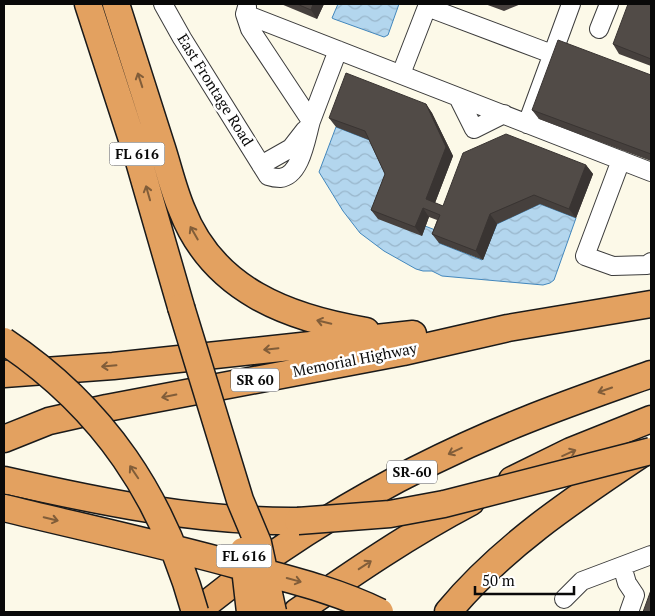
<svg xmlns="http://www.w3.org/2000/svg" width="655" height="616" font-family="'PT Serif',serif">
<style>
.water{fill:url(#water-waves);stroke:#4387bc}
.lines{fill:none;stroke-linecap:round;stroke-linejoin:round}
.minor-casing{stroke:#3c3c3c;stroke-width:20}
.highway-casing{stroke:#1a1a1a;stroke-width:29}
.minor{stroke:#fff;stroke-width:18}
.highway{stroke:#e3a160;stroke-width:26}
.highway-bridge-casing{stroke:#1a1a1a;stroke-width:29;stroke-linecap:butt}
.highway-bridge{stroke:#e3a160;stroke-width:26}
.wall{fill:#46403d}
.shaded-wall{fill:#393432}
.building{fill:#514b47;stroke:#393432}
.oneway{stroke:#815d39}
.labels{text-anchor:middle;stroke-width:5;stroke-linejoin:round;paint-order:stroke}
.shield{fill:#fff;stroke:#535353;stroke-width:1}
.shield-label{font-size:14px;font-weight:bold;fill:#090909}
.street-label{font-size:15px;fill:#090909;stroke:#fff}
</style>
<defs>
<pattern id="water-waves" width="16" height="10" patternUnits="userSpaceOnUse" patternTransform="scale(1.25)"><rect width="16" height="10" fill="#b3d6ee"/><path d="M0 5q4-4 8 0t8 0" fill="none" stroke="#99b6cb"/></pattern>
</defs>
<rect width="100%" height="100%" fill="#fcf9e8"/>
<path class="water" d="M338 4H399L388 35 384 37 334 19 332 18Z
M336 127 372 141 425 226 443 233 439 243 482 260 497 224 540 204 576 218 554 280 550 283 543 285 442 276 432 271H423L416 269 384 251 360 233 343 211 319 172Z"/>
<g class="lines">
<defs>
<path id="minor" d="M163 4 182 38 268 176C271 177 276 178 280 178 301 176 306 138 311 121
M247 7 245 14 250 29 311 121 338 50
M245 14 651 172
M599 29 609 4
M401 74 427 7 552 54
M458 97 474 129 504 114
M527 124 571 4
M621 160 585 256 613 266 647 265 651 262
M261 165 291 148 305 130
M622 566 627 583 635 595 629 612
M564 599 582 581 651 555"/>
<path id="highway" d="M88 4 138 158 181 307
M116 4C131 51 146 98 161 145 168 166 173 189 182 210 213 290 288 318 366 331
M4 374 113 366 413 334
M4 439 49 421 107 408 403 352 508 328 651 304
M4 480C101 502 197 522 298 521
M512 480 571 451 651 419
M196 612C295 532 408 467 526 420 568 403 609 389 651 374
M297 612C353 573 410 534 471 502
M448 612C501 548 571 501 640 455"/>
</defs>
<use href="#minor" class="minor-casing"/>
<use href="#highway" class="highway-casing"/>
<use href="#minor" class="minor"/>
<use href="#highway" class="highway"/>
<defs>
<path id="highway-bridge" d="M181 307 240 500 258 543 273 612
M4 341C104 408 163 497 195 612
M4 508C82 527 161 544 240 566 288 579 335 590 380 612
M298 521 390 514 444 504 651 451
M243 551 250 612"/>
</defs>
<use href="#highway-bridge" class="highway-bridge-casing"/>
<use href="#highway-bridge" class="highway-bridge"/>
</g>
<path class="wall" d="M281 4H324L317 19Z
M485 4H521L504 11Z
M651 4V66L619 54 613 44Z
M651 75V161L539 119 532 110Z
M426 104 432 113 453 156 435 203 443 206 586 165 593 174 576 218 540 204 497 224 483 260 439 243 432 234 437 220 429 217 422 236 378 219 371 210 385 174 369 140 336 127 329 118Z"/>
<path class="shaded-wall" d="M313 4H324L317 19 311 10Z
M426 104 432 113 453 156 433 208 426 199Z
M586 165 593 174 576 218 569 209Z
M423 208 429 217 422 236 415 227Z
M490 214 497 224 483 260 476 251Z"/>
<path class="building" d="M297 4H313L311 10Z
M628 4H651V59L613 44Z
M558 40 651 75V154L532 110Z
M346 73 426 104 446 147 426 199 443 206 463 153 506 134 586 165 569 209 534 195 490 214 476 251 432 234 440 215 423 208 415 227 371 210 385 174 365 131 329 118Z
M651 590V612H643Z"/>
<defs><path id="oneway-shaft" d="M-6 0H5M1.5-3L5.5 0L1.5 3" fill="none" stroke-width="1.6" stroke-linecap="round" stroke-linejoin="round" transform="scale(1.25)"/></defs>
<g class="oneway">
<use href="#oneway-shaft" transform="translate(140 80) rotate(-108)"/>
<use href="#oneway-shaft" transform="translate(148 193) rotate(-106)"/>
<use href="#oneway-shaft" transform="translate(194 233) rotate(-120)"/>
<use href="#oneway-shaft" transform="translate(324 322) rotate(-167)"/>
<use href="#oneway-shaft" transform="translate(271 349) rotate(174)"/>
<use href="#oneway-shaft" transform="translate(109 366) rotate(175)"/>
<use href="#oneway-shaft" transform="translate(605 390) rotate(161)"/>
<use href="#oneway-shaft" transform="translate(169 396) rotate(169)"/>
<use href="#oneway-shaft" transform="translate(455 451) rotate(155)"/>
<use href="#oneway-shaft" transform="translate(569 453) rotate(-24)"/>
<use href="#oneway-shaft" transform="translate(134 472) rotate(-124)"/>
<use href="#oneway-shaft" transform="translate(51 519) rotate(13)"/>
<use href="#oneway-shaft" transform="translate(365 565) rotate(-33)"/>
<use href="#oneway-shaft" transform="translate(294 580) rotate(15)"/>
</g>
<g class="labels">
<g class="shield">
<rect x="109.5" y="142.5" width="55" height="23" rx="4"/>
<rect x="231" y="368.5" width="48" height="23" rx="4"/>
<rect x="387" y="460.5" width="50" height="23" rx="4"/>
<rect x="216.5" y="544.5" width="55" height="23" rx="4"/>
</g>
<g class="shield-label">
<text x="137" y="159">FL 616</text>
<text x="255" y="385">SR 60</text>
<text x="412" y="477">SR-60</text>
<text x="244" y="561">FL 616</text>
</g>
<g class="street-label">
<text transform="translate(215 90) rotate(58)" y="5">East Frontage Road</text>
<text transform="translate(355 360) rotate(-11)" y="5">Memorial Highway</text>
</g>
</g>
<rect width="655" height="616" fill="none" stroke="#090909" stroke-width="10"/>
<path d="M475 586v8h99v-8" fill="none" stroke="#090909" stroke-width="2.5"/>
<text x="482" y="586" font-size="15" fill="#090909" stroke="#ffffff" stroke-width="4" paint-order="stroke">50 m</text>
</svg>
